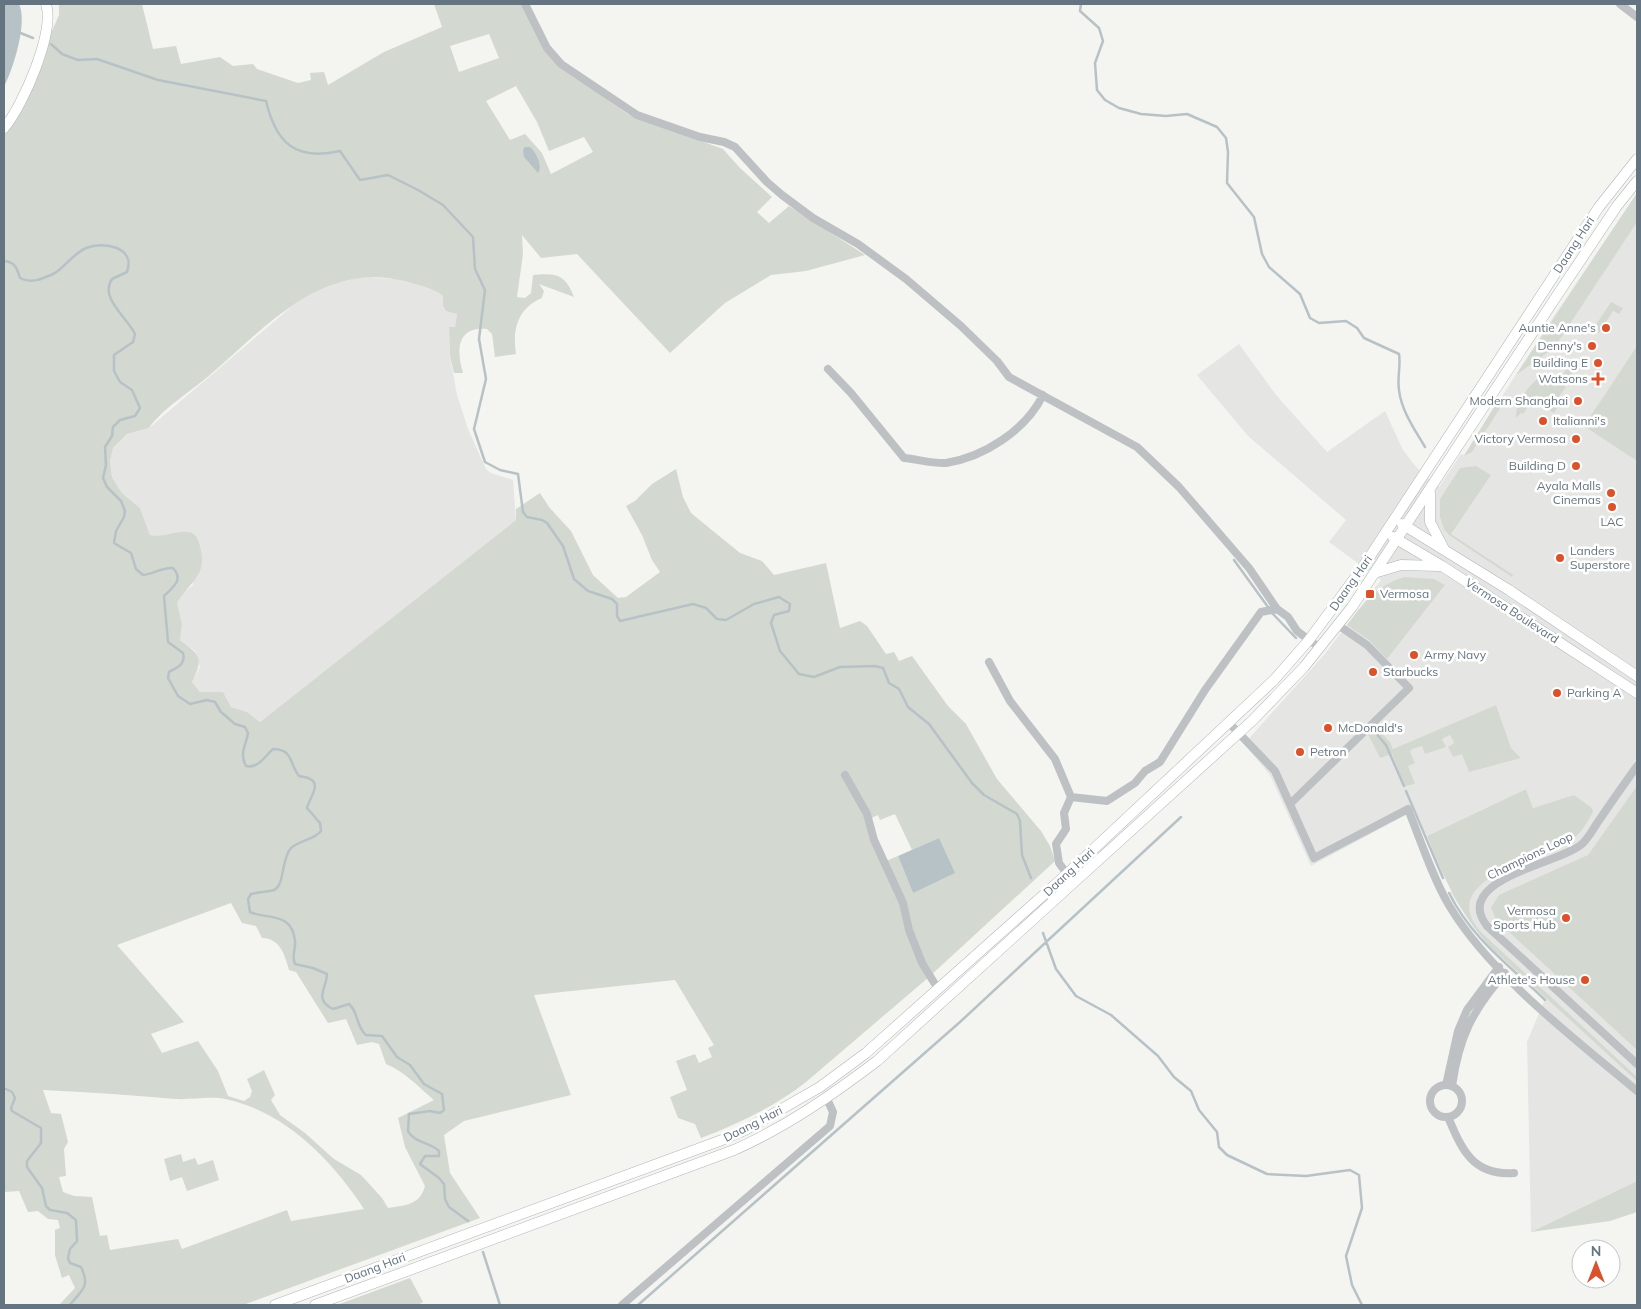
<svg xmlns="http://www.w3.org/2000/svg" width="1641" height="1309" font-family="Mulish,sans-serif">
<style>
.built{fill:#e5e6e4}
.green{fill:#d3d9d0;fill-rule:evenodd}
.water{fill:#b7c2c7}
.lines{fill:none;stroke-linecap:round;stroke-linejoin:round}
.stream{stroke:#b7c2c7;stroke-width:2.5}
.major-casing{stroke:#b0b5b8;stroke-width:11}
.minor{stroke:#bdc1c4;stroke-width:8}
.major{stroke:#fff;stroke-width:10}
.poi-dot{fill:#da512a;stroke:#fff;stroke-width:2}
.labels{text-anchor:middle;stroke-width:5;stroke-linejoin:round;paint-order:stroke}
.street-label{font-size:12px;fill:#647480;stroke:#fff}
.poi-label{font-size:12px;fill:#647480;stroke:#fff;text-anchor:end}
</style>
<rect width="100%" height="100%" fill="#f4f4f0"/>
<path class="built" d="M1637 193V1181L1531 1232 1527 1042 1545 999 1489 946 1473 927 1450 892 1573 796 1533 808 1526 789 1427 836 1415 810 1311 866 1270 775 1244 744 1324 655 1381 580 1329 542 1346 520 1248 436 1197 375 1239 344 1276 395 1327 452 1385 411 1403 450 1417 468 1439 487 1461 454 1464 455 1552 319Z
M363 277 395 279 431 288 443 296V306L457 314 455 327 449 328 450 356 457 395 468 429 486 469 491 473 513 480 516 520 260 722 247 712 231 707 223 692H200L192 682 200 667 195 651 180 640 182 624 177 603 182 594 193 585 186 532 160 537 150 535 140 508 122 493 112 477 110 461 113 448 127 434 149 428 297 302 330 284Z"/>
<path class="green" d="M59 4H142L153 49 176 46 181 64 220 57 233 66 253 64 257 69 298 83 311 80 310 73 324 72 328 85 384 52 442 27 434 4H523L544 47 608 100 629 115 723 149 740 168 772 197 757 212 769 223 789 206 865 255 806 271 771 275 725 303 670 353 577 254 541 258 522 235 523 254 517 297 525 298 531 293 533 275C556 273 565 274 574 297L539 284 544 291 542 298C518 308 512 329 516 354L495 357 492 334 487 329C457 326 456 350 463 373H454L450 356 449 327H455L457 314 446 311 443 306V296C433 288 421 286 408 282 325 259 269 324 212 373 193 390 163 408 149 428L127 434 113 448 110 461 112 477 122 493 140 508 150 535C164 538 176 530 188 532 196 533 198 539 200 546 208 576 190 581 177 603L182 624 180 640C200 655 204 658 192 682L200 692H223L231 707 247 712 260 722 516 520V509L540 493 549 507 571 531 593 575 618 598 626 597 660 572 652 560 642 535 626 506 635 501 652 484 676 469 683 497 691 513 740 553 762 561 774 575 826 563 840 628 860 621 867 626 886 654 894 652 899 661 912 656 948 706 966 724 997 779 1041 831 1050 846 1055 861 929 977 806 1082C774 1107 738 1124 701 1138L695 1124 678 1118 670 1097 687 1090 676 1061 695 1054 699 1063 712 1057 708 1048 714 1045 675 980 534 995 571 1095 464 1121 444 1135 450 1173 480 1218 243 1305H59L75 1288 69 1275 62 1278 55 1255V1230L60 1228 58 1220 48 1219 38 1211 28 1212 19 1191 4 1192V134L10 126 59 15ZM489 34 499 58 459 72 450 46ZM516 86 537 122 549 151 584 137 593 152 551 174 542 153 525 134 510 140 486 101ZM895 814 912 850 939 838 913 893 898 856 886 861 869 819 878 815 880 820ZM231 903 242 923 256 926 262 938C280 938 285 955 289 970L296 972 328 1023 346 1019 357 1045 372 1042 379 1044 386 1064C407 1073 417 1086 434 1100L398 1118 405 1147 425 1186C420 1205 406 1205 388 1208L382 1198 361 1175 334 1159 305 1133 280 1115 271 1100 275 1095 264 1070 247 1079 252 1091 250 1097 244 1101 228 1096 218 1071 198 1041 162 1053 151 1034 184 1022 117 945ZM43 1090C87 1092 132 1095 175 1099 192 1100 209 1096 225 1099 284 1111 332 1160 364 1209L291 1221 287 1210 182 1249 178 1239 110 1250 107 1235 100 1236 92 1197 74 1196 63 1192 59 1177 66 1176 64 1149 68 1142 61 1114 51 1113Z
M1637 193V222L1554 348 1516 375Z
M1611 302 1623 308 1619 314 1613 311 1599 333 1593 329Z
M1637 346V461L1584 426Z
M1567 368 1573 372 1564 385 1566 387 1558 398 1562 401 1554 413 1549 410 1552 405 1536 395 1523 414 1521 413 1516 418C1515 402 1527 387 1540 377L1555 386Z
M1508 396 1472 452 1464 456 1497 402Z
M1476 466 1491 475 1451 534 1513 575 1512 577 1449 535 1444 529 1440 517V499L1460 468Z
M1405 577 1434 579 1445 585 1387 659 1369 640 1347 625C1364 603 1377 585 1405 577Z
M1496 705 1511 748 1521 758 1469 772 1462 754 1453 757 1448 747 1454 743 1450 735 1442 739 1446 747 1425 754 1422 746 1412 749 1410 752 1415 763 1408 766 1415 784 1405 786 1392 754 1380 758 1368 734 1376 727 1390 742 1393 749Z
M1637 786V1050L1496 920 1491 907 1499 895 1588 855Z
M1526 789 1533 808 1574 795 1592 808 1593 812C1588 821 1581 834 1572 839 1543 859 1432 879 1482 933L1637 1077V1081L1489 946C1458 909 1445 881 1427 836Z
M181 1154 183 1162 195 1158 198 1165 213 1160 219 1180 187 1191 182 1177 170 1181 164 1159Z
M1637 1181V1212L1610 1221 1531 1232Z
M410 1278 423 1302 418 1305H337Z"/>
<path class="water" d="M4 4H19C28 23 13 69 4 87Z
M525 147H530C536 152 543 166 538 173L524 157 523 150Z
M939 838 955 873 913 893 898 856Z"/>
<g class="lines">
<path class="stream" d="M1081 4 1080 11 1099 28 1103 41 1095 63 1097 90 1105 100 1119 108 1141 114 1166 116 1187 114 1217 127 1226 138 1228 152 1227 183 1254 217 1262 254 1269 267 1300 294 1310 318 1319 323 1346 321 1357 328 1364 338 1399 354C1401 366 1397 377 1399 390 1401 410 1415 430 1425 447
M18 32 33 38
M51 44 62 54 78 60 97 59 158 80 266 101C276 143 295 161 340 151L360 180 388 175 418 190 443 205 473 237 475 269 485 290 479 339 486 379 474 429 485 462 500 470 518 474 523 512 527 517 542 520 547 523 563 546 574 579 588 591 612 599 617 604V616L620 621 693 604 706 608 717 619 726 620 754 604 779 597 790 604 789 611 774 615 771 623 780 651 799 674 814 677 840 667 875 666 883 668 889 683 899 689 908 707 929 724 972 783 984 795 1017 814 1020 821 1022 855 1031 878
M4 261C15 262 17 268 20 278 31 284 42 279 53 274 63 270 71 255 86 248 104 241 136 247 127 272L112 279C99 298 127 317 135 334L133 342 114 355V371L120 382 132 390 140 408 135 416 120 420 113 427 112 436 105 447 106 465 103 478 107 487 121 501 125 511 124 517 116 531 114 543 131 553 136 569 143 575C154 574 162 567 173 568 184 580 173 587 164 596L168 642 183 653C186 664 178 667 169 672L168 678 178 696 190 704 207 700 215 702 221 712 235 724 245 727 248 733C246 746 239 753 246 766 258 769 265 756 273 749 293 749 289 763 299 776 302 777 307 777 310 779 322 784 308 801 307 808L320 823 321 831C314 840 300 840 291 848 281 859 285 885 274 890 268 892 258 892 251 894L248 899 250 912C267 920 292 911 295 941 296 950 291 956 295 964L313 968 327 974C327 988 313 999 333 1009L349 1004C359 1013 356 1027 366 1035L382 1036 397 1057 410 1065 424 1084 442 1094 444 1110 440 1113 430 1111 409 1114 408 1131C414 1143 430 1142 439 1151V1156H425L420 1164 439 1178 444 1184 445 1199 449 1207 468 1221
M1234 560 1268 607
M1272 613 1296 638
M1375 732 1386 745 1404 786
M1406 791 1443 878
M1449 893C1472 939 1509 965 1545 1000
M1043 933 1056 969 1076 996 1111 1015 1158 1056 1174 1077 1191 1091 1199 1110 1217 1132 1219 1147 1227 1155 1267 1174 1306 1176 1350 1170 1359 1175 1362 1208 1346 1256 1352 1285 1362 1305
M4 1088 12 1092 15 1098 11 1108 12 1111 41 1128V1143L27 1161V1167L42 1188 46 1206 50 1210 67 1213 76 1220 77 1241 70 1249 68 1258 70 1263 81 1267C91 1288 81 1290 70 1305
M483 1252 500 1305
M638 1305 960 1022 1181 817"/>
<defs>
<path id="major" d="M4 128C23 106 55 32 46 4
M1430 493V522L1444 549
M1402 524 1509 590 1637 676
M1393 537 1442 566 1637 693
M1374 573 1401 565 1439 566
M275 1305 722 1140 745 1130 820 1087 866 1053 1067 874 1274 680 1309 640 1363 567 1599 207 1637 159
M315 1305 734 1150C786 1127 832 1095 877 1061L1253 720 1304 667 1352 607 1556 297 1617 206 1637 181"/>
</defs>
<use href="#major" class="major-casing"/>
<path class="minor" d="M525 4 547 48 561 64 637 115 700 137 724 142 735 147 767 182 782 195 813 218 858 244 906 279 961 326 997 361 1009 377 1137 447 1179 487 1249 568 1277 609 1288 617 1297 631 1320 648
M1620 4 1637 17
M828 369 851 393 904 458C917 459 933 464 946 463 984 457 1026 430 1043 395
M989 662 1010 701 1055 759 1071 797 1107 801 1135 783 1145 771 1160 762 1205 690 1261 612 1277 609
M1230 724 1275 771 1314 858 1408 809C1420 839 1434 881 1450 907 1491 975 1576 1040 1637 1091
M1637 766C1625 783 1612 801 1600 819 1594 827 1589 838 1582 844 1559 864 1451 879 1487 926L1637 1064
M845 775 867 814 874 840 903 903 909 930 922 963 938 989
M1290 804 1409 688 1367 645 1338 625
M1067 874 1059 863 1056 844 1066 829 1064 813 1071 797
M1446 1085 1458 1031 1467 1010 1499 967
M1430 1101a16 16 0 1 1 32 0a16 16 0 1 1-32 0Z
M1452 1086C1459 1037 1472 1011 1505 973
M1448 1117C1462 1150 1473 1176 1514 1173
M622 1305 830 1126 833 1112 827 1099"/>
<use href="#major" class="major"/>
</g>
<g class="poi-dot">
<circle cx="1606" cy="328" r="5"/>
<circle cx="1592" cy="346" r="5"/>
<circle cx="1598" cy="363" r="5"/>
<path d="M1595.5 371.5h5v5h5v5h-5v5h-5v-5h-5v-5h5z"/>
<circle cx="1578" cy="401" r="5"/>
<circle cx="1543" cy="421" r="5"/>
<circle cx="1576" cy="439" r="5"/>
<circle cx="1576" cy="466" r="5"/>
<circle cx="1611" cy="493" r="5"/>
<circle cx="1612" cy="507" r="5"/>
<circle cx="1560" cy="558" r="5"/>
<rect x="1365" y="589" width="10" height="10" rx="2.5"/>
<circle cx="1414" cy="655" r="5"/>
<circle cx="1373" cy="672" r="5"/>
<circle cx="1557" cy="693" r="5"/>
<circle cx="1328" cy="728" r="5"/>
<circle cx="1300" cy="752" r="5"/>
<circle cx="1566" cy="918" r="5"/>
<circle cx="1585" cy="980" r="5"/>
</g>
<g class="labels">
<g class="street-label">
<text transform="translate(1574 245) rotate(-57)" y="4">Daang Hari</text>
<text transform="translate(1351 583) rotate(-55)" y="4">Daang Hari</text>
<text transform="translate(1512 611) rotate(33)" y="4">Vermosa Boulevard</text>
<text transform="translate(1530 856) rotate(-26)" y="4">Champions Loop</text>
<text transform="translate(1069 872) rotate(-43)" y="4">Daang Hari</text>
<text transform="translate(753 1124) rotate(-27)" y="4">Daang Hari</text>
<text transform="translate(375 1268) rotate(-21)" y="4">Daang Hari</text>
</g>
<g class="poi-label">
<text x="1596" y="332">Auntie Anne's</text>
<text x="1582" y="350">Denny's</text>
<text x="1588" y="367">Building E</text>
<text x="1588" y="383">Watsons</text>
<text x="1568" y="405">Modern Shanghai</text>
<text x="1553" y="425" text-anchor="start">Italianni's</text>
<text x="1566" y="443">Victory Vermosa</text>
<text x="1566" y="470">Building D</text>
<text x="1601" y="490">Ayala Malls<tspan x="1601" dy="14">Cinemas</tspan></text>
<text x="1612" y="526" text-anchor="middle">LAC</text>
<text x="1570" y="555" text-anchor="start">Landers<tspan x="1570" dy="14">Superstore</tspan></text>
<text x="1380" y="598" text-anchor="start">Vermosa</text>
<text x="1424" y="659" text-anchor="start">Army Navy</text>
<text x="1383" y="676" text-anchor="start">Starbucks</text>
<text x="1567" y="697" text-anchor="start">Parking A</text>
<text x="1338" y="732" text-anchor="start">McDonald's</text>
<text x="1310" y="756" text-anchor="start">Petron</text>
<text x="1556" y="915">Vermosa<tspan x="1556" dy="14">Sports Hub</tspan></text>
<text x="1575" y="984">Athlete's House</text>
</g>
</g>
<rect width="1641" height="1309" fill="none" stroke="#647480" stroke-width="10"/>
<g transform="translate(1596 1264)"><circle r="24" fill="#ffffff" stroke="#c1c7cc"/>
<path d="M0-4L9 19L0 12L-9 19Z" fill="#da512a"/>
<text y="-8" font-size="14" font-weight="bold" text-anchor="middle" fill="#647480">N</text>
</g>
</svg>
